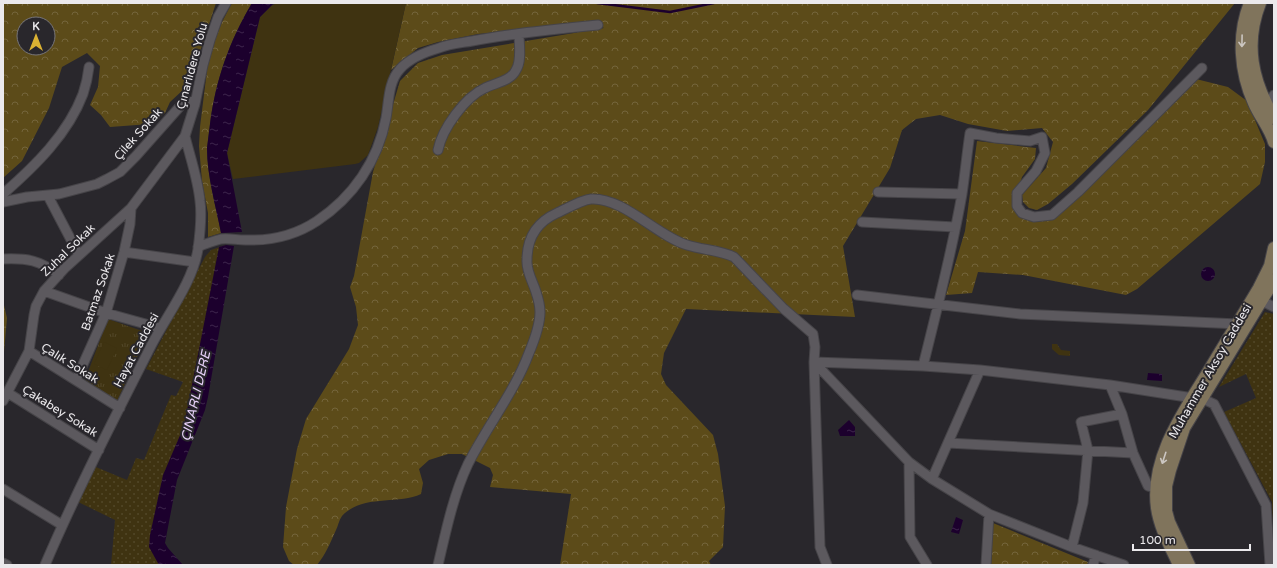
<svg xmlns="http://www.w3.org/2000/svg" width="1277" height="568" font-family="'Varela Round',sans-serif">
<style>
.grass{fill:url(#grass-dots)}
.forest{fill:url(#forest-crowns);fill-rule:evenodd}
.park{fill:url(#park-tufts)}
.pitch{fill:#3f3311}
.water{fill:url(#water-ripples)}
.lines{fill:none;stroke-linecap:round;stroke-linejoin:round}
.stream{stroke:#1c002d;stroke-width:2.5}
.street-casing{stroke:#464448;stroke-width:11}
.secondary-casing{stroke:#464448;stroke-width:14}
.street{stroke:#5c595e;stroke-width:9}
.secondary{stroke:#80745c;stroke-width:12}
.oneway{stroke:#cbc6c1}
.labels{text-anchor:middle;stroke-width:4;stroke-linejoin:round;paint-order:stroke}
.street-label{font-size:12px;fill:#ebe9ec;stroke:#29272c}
.water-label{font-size:13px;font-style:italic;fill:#e8d2fa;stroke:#29272c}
</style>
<defs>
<pattern id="grass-dots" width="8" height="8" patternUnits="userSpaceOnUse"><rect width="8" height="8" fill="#3f3311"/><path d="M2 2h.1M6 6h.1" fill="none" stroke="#524728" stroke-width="1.8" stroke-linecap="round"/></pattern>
<pattern id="forest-crowns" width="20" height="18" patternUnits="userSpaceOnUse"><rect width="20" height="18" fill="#5c4b19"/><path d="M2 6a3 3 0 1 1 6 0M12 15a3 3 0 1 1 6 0" fill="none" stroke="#74653b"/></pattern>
<pattern id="park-tufts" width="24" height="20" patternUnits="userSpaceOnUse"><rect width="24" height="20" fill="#3f3311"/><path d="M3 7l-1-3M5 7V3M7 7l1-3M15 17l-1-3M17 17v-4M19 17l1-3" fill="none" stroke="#524728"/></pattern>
<pattern id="water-ripples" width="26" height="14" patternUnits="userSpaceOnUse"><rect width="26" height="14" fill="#1c002d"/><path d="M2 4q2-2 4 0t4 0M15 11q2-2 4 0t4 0" fill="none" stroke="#3d254c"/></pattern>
</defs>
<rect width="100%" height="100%" fill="#29272c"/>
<path class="grass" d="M226 245 160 532 174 565H111L115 520 74 500 91 465 127 480 136 458 144 460 171 395 176 396 183 382 146 369 205 257 211 250Z
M1265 312 1274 314V546L1272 502 1224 412 1256 398 1246 374 1219 387Z"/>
<path class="forest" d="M3 3H216L195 67 184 89 170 102 165 113 150 124 110 127 101 115 90 105 98 87 100 66 87 53 62 67 49 108 22 161 3 178ZM24 24H48V48H24Z
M232 3H252C229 42 216 79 210 124 209 132 208 140 207 148 207 177 216 206 221 233L208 237V213L202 181 199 146 200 127 209 54 222 22Z
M406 3H1235L1148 110 1072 184 1048 204 1037 210 1029 208 1023 202 1022 195 1046 168 1053 142 1042 128 1007 131 968 124 940 115 916 119 902 130 890 168 843 246 855 317 686 309 664 353 661 374 666 385 713 435 718 454 725 506 723 547 709 561 711 565H560L571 494 490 487 493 475 490 468 462 454H448L429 460 419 469 423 483 421 494C397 505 362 494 342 516 339 520 338 526 336 530 330 543 326 554 317 565H294L289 561 283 547 286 507 297 449 306 419 349 349 358 325 356 307 350 287 354 276 373 172 400 81 418 63 442 55 604 28 593 22 478 34 438 42 418 48 391 70Z
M1192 78 1228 87 1247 101 1265 144V162L1260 184 1137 289 1126 295 1023 275 978 272 972 293 946 295 965 231 977 141 1036 148 1035 159 1022 177 1017 193 1021 213 1052 215Z
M3 301 7 318 3 363Z
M993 523 1088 562 1087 565H991Z"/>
<path class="park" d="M108 319 148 333 117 401 85 380Z
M1052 344H1057L1061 350 1070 351V356L1059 355 1052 349Z"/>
<path class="pitch" d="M277 3H406L378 127 368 155 359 163 355 164 233 179 227 153 260 17 271 6Z
M104 342 117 348 107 370 94 364Z"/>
<path class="water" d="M252 3H274L260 17 227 153 242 232 221 233C216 206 207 177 207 148 208 140 209 132 210 124 216 79 229 42 252 3Z
M226 245 234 246 208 397 205 410 177 480 165 543 168 548 183 565H159L149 547 150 535 163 475 184 426 219 247Z
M1201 274a7 7 0 1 1 14 0a7 7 0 1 1-14 0Z
M1148 373 1162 374V381L1147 380Z
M849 420 855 427V436H840L838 430Z
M956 517 963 520 959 534 951 532Z"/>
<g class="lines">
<path class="stream" d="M597 3 670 12 714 3"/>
<defs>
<path id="street" d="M1267 106 1274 95
M438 150C442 129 465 97 485 88 495 83 511 81 516 70 522 61 519 44 519 34
M878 192 962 194
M3 194C35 166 68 134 83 94 86 85 88 76 89 67
M48 196 79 255
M3 202 27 197 59 194 97 184 107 179 120 172 136 156 183 103 195 101
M862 222 955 227
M198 247C205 244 213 241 221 239 229 238 237 240 245 240 270 241 296 235 317 221 353 197 378 161 386 118 389 102 388 82 400 69 409 59 425 52 439 48 449 44 461 43 472 41 513 33 556 29 598 25
M124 252 195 262
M3 259C27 258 40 260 59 275
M44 291 106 313 160 328
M857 295 1020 314 1238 324
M1256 298 1274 307
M29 351 120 408
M814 362 909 462 932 479 989 514 1072 547 1124 565
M814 362 923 366 980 370 1110 385
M923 366C937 309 952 252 962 194 965 174 967 153 970 133L996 138 1030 141 1042 137 1045 153 1036 171 1017 193V206L1022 213 1034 217 1052 215 1078 192 1202 68
M76 380 106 313 124 252 130 224 131 208
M8 393 99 450
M1203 399 1214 404 1266 505 1270 565
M3 401 29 351 34 315 36 306 44 291 64 269 131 208 185 136 195 104 203 65 210 40 218 17 226 3
M948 443 1133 453
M909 462 910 537 927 565
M932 479 980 370
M3 489 62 525
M1163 489 1148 486 1133 453 1122 414 1110 385 1193 398
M1072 547 1083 503 1088 450 1081 422 1122 414
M3 563 7 565
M45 565C77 490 115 417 152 344 167 315 193 282 198 249 200 234 202 216 200 201 198 179 190 157 185 136
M438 565C446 531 453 496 468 464 487 426 514 393 529 353 534 341 540 326 540 312 540 306 538 298 536 292 533 282 526 271 527 260 527 238 537 222 557 213 566 209 581 200 591 199 623 197 657 236 687 245 703 250 719 250 734 257L784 309 813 334 815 347 814 362 820 547 827 565
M986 565 989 514
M1093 565 1096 555"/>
<path id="secondary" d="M1250 3C1237 35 1240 72 1254 103 1260 117 1270 128 1274 142
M1260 3C1244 44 1252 81 1274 118
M1179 565C1171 547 1160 529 1157 508 1150 457 1185 410 1210 369 1226 342 1243 315 1259 288L1270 266 1274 248
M1189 565 1169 522 1166 511V486L1170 470 1184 428 1274 280"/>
</defs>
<use href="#street" class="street-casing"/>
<use href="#secondary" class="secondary-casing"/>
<use href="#street" class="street"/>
<use href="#secondary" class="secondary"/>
</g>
<defs><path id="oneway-shaft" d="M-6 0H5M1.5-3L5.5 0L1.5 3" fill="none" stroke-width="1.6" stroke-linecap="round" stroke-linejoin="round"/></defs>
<g class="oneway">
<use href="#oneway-shaft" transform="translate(1242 41) rotate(91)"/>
<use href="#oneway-shaft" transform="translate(1164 458) rotate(108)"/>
</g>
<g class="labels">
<g class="street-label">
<text transform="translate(192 66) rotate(-75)" y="4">Çınarlıdere Yolu</text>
<text transform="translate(138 134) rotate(-48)" y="4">Çilek Sokak</text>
<text transform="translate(68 250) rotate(-44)" y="4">Zuhal Sokak</text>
<text transform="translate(98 292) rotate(-71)" y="4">Batmaz Sokak</text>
<text transform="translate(136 350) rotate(-62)" y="4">Hayat Caddesi</text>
<text transform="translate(70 363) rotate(32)" y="4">Çalık Sokak</text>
<text transform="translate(1210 371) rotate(-60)" y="4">Muhammer Aksoy Caddesi</text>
<text transform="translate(60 411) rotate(32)" y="4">Çakabey Sokak</text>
</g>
<g class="water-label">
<text transform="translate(195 396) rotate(-77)" y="5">ÇINARLI DERE</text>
</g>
</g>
<rect width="1277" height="568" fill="none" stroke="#ebe9ec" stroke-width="8"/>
<g transform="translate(36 36)"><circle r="19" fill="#29272c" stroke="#777579"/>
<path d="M0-3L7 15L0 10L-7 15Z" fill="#dbb233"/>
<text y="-6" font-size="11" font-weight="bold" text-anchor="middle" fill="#ebe9ec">K</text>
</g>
<path d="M1133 544v6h117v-6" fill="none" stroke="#ebe9ec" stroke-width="2"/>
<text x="1139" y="544" font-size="12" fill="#ebe9ec" stroke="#29272c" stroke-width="3" paint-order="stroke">100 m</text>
</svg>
